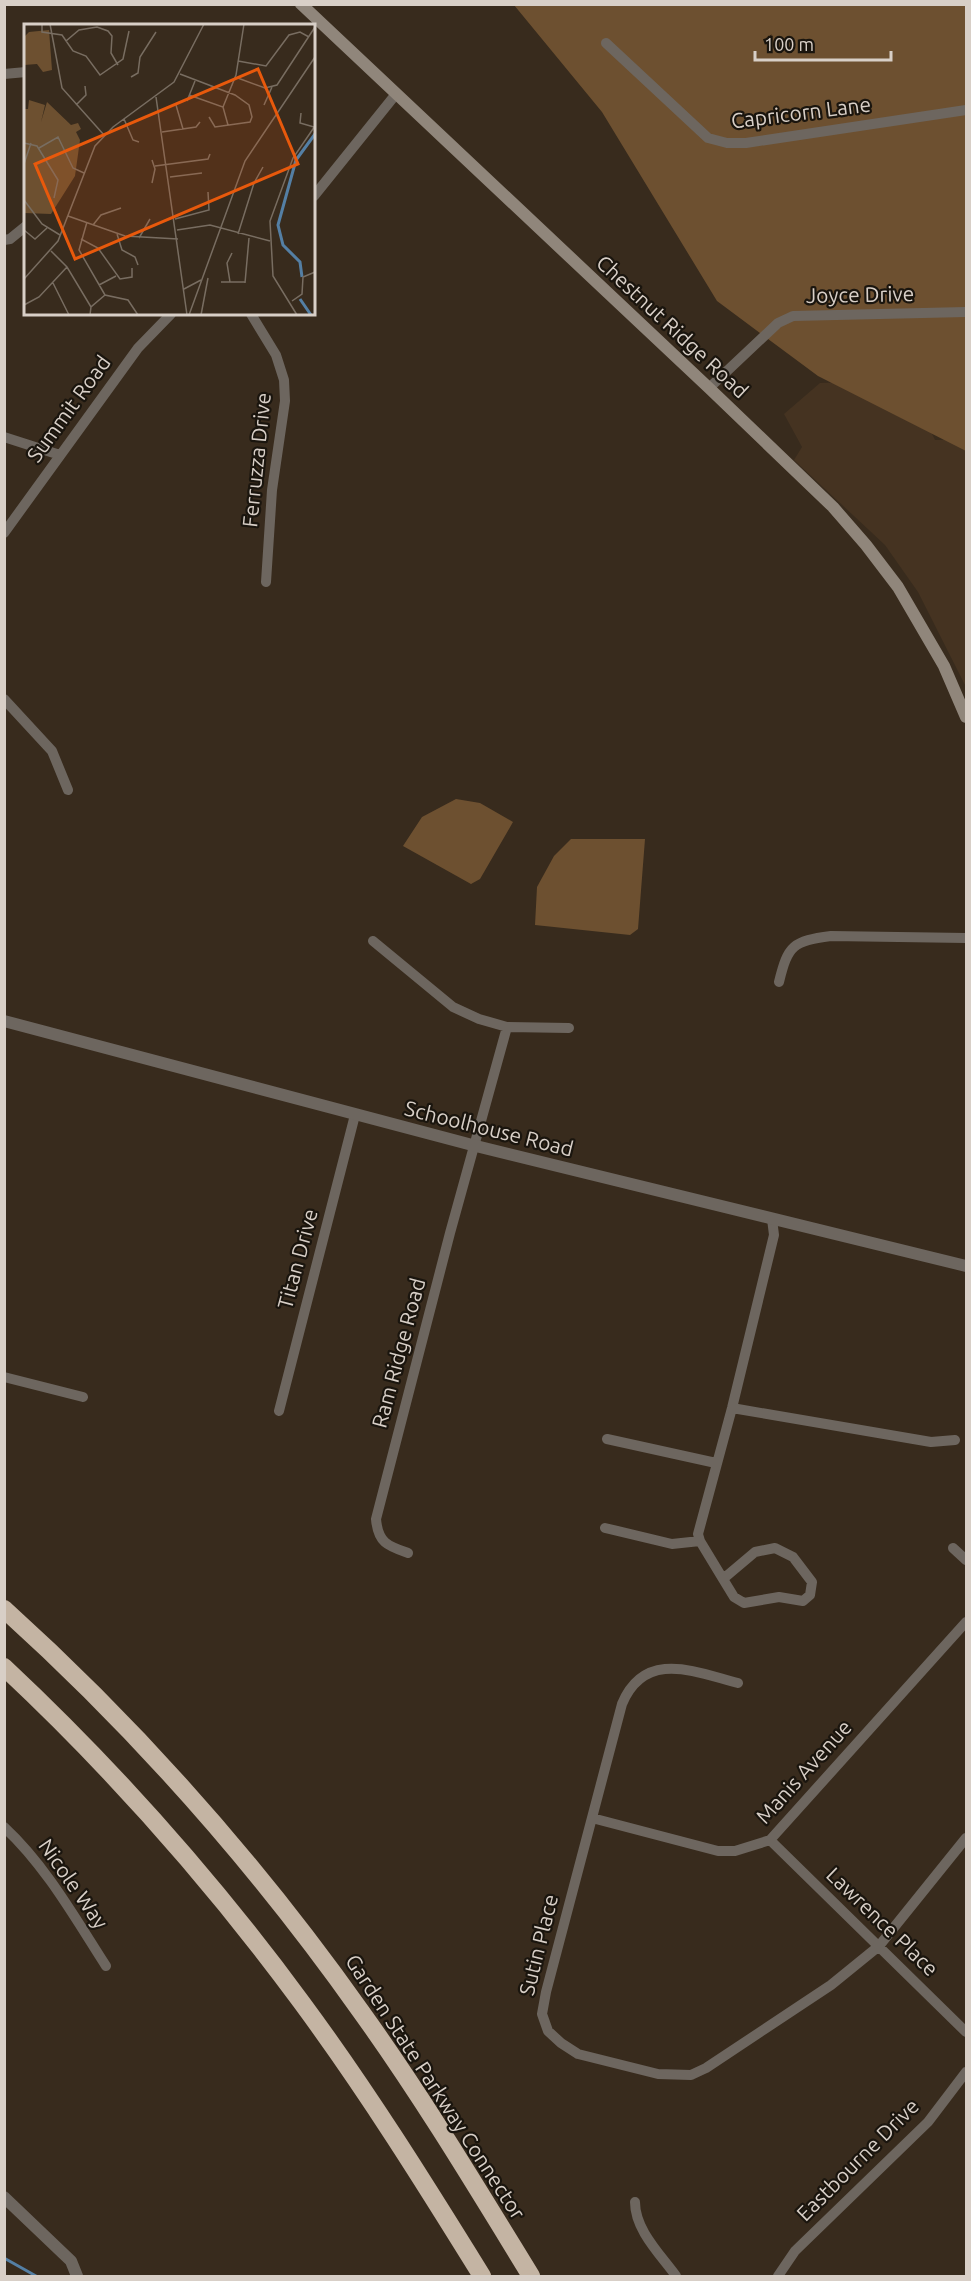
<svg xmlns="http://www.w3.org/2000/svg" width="971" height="2281" font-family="Ubuntu,sans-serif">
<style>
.built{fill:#453321}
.green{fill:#6d5030}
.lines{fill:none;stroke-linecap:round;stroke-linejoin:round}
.stream{stroke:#547fa4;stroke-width:3}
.minor{stroke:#6d665f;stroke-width:10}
.tertiary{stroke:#6d665f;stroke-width:12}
.secondary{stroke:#90867b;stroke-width:12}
.motorway{stroke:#c4b4a3;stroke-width:18}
.labels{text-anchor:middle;stroke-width:4.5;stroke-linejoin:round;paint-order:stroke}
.street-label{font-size:21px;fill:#d8cfc7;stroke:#1a150e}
.inset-river{fill:none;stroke:#547fa4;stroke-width:3}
.inset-road{fill:none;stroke:#786d61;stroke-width:1.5}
.view{fill:#e8590c;fill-opacity:0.15;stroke:#e8590c;stroke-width:3}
.inset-edge{fill:none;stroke:#d8cfc7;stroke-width:3}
</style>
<rect width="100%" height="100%" fill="#382b1d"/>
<path class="built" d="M906 380 935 440 966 439V687L918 592 885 545 794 460 802 447 784 414 820 383Z"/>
<path class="green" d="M514 5H966V451L818 376 717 301 602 112Z
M456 799 480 803 513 822 480 879 471 884 403 846 422 817Z
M571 839H645L638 929 630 935 535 925 537 887 554 856Z"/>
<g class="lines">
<path class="stream" d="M4 2258 36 2276"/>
<path class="minor" d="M606 43 708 138 727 143H746L966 110
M4 74 26 72
M314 196 396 94
M4 240 10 239 26 226
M251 314 276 355 284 380 285 401 272 490 266 582
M709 388 778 323 793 316 966 312
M4 437 60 455
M4 533 138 348 171 314
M4 699 52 751 68 790
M373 941 453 1007 479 1019 507 1027 569 1028
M779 982C788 945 793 941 831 936L966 938
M4 1377 83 1397
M732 1408 931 1442 955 1440
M279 1411 355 1115
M607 1439 716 1463
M605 1528 672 1544 700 1541
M775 1548 793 1557 812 1582 810 1595 803 1601 779 1597 744 1603 734 1597 723 1579 755 1552Z
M953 1548 966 1560
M408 1553C388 1546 378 1543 376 1519L450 1233 507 1027
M723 1579 700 1541 698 1534 732 1408 774 1235 772 1219
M738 1683C695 1672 645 1649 622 1704L546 1992 542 2014 548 2031 561 2043 578 2054 658 2074 691 2075 706 2068 831 1985 879 1946 966 1838
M592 1818 718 1851H735L770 1840 966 1622
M4 1827C46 1866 75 1918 106 1966
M770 1840 966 2032
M635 2202C635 2230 660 2254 676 2276
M778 2276 795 2251 928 2122 966 2072"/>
<path class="tertiary" d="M4 1021 476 1146 966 1266
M4 2197 71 2261 77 2276"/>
<path class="secondary" d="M301 4 709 388 833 507 866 545 898 587 944 666 966 717"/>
<path class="motorway" d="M4 1609C138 1730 258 1866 362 2013 423 2098 477 2188 531 2276
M4 1667C114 1770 213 1882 302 2003 367 2091 425 2184 482 2276"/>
</g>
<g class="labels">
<g class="street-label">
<text transform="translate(801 113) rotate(-7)" y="7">Capricorn Lane</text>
<text transform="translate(860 295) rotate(-1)" y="7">Joyce Drive</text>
<text transform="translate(672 327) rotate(43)" y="7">Chestnut Ridge Road</text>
<text transform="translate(69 409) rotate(-54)" y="7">Summit Road</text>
<text transform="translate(257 460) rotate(-84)" y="7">Ferruzza Drive</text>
<text transform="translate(489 1129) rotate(14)" y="7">Schoolhouse Road</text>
<text transform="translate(298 1259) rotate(-75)" y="7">Titan Drive</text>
<text transform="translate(399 1353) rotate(-75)" y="7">Ram Ridge Road</text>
<text transform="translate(804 1772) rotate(-48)" y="7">Manis Avenue</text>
<text transform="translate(73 1884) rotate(55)" y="7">Nicole Way</text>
<text transform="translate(882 1922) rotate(44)" y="7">Lawrence Place</text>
<text transform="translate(539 1945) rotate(-76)" y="7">Sutin Place</text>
<text transform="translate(435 2087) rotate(57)" y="7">Garden State Parkway Connector</text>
<text transform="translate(858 2160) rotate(-45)" y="7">Eastbourne Drive</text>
</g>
</g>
<g transform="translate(24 24)">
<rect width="291" height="291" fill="#382b1d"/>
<path d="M25 6 28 46 19 48 13 40 0 41V13L5 8ZM5 76 21 81 17 98 23 78 47 101 54 99 57 105 52 108 56 116 51 152 27 190 0 189V85H4Z" fill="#6d5030"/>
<path class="inset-river" d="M278 253 276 238 259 221 254 201 272 136 291 110M276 275 287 291"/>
<path class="inset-road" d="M18 0V8L38 11 49 27 62 32 76 51 99 35 105 7M26 0 38 64 80 111M42 17 55 6 73 3 84 7 88 12 87 29 94 41M214 37 242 42 265 11 276 8 285 13M156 50 211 71 225 81 228 93 226 98 191 103 185 93M107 53 114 49 116 33 132 8M211 53 241 64 253 61 291 3M165 71 199 83 204 101M132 73 163 291M163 77 171 57M52 81 62 71 61 62M152 81 159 105M240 81 248 63M199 83 212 51 220 0M277 89 276 99 290 103M100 95 109 116 115 118M138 108 172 103 176 98M0 119 13 122 34 156 30 174M15 124 34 113 49 144 60 149M0 140 7 119M131 142 184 135 186 130M146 153 178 149M128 159 131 145 128 136M0 176 18 200 36 211M44 192 101 212 154 215M151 195 185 186 184 168M63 198 55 226 81 271 104 276 114 291M69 201 77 191 97 184M0 206 11 215 23 204M153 206 186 201 246 217M93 210 98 226 111 233 114 241M214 210 230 159 239 143M115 214 126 195M57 215 74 224 96 255 108 253V244M27 227 43 243 67 283M0 255 34 217 71 122 89 103 150 58 180 0M197 258H221M206 258 203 239 208 229M29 259 45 291M221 259 225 214M75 261 92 252M160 265 177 256M268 277 278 270 279 253 291 248M0 281 15 273 43 243M66 291 67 283 81 271M165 291 221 137 291 33M177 291 184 254M273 291 249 252 246 197 269 134 291 102"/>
<path class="view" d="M234 45 274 140 51 235 11 140Z"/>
<rect width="291" height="291" class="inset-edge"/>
</g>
<rect width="971" height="2281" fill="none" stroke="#d8cfc7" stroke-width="12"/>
<path d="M755 51v9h136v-9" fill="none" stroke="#d8cfc7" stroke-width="3"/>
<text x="764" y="51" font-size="18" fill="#d8cfc7" stroke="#1a150e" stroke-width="4.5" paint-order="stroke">100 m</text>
</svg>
